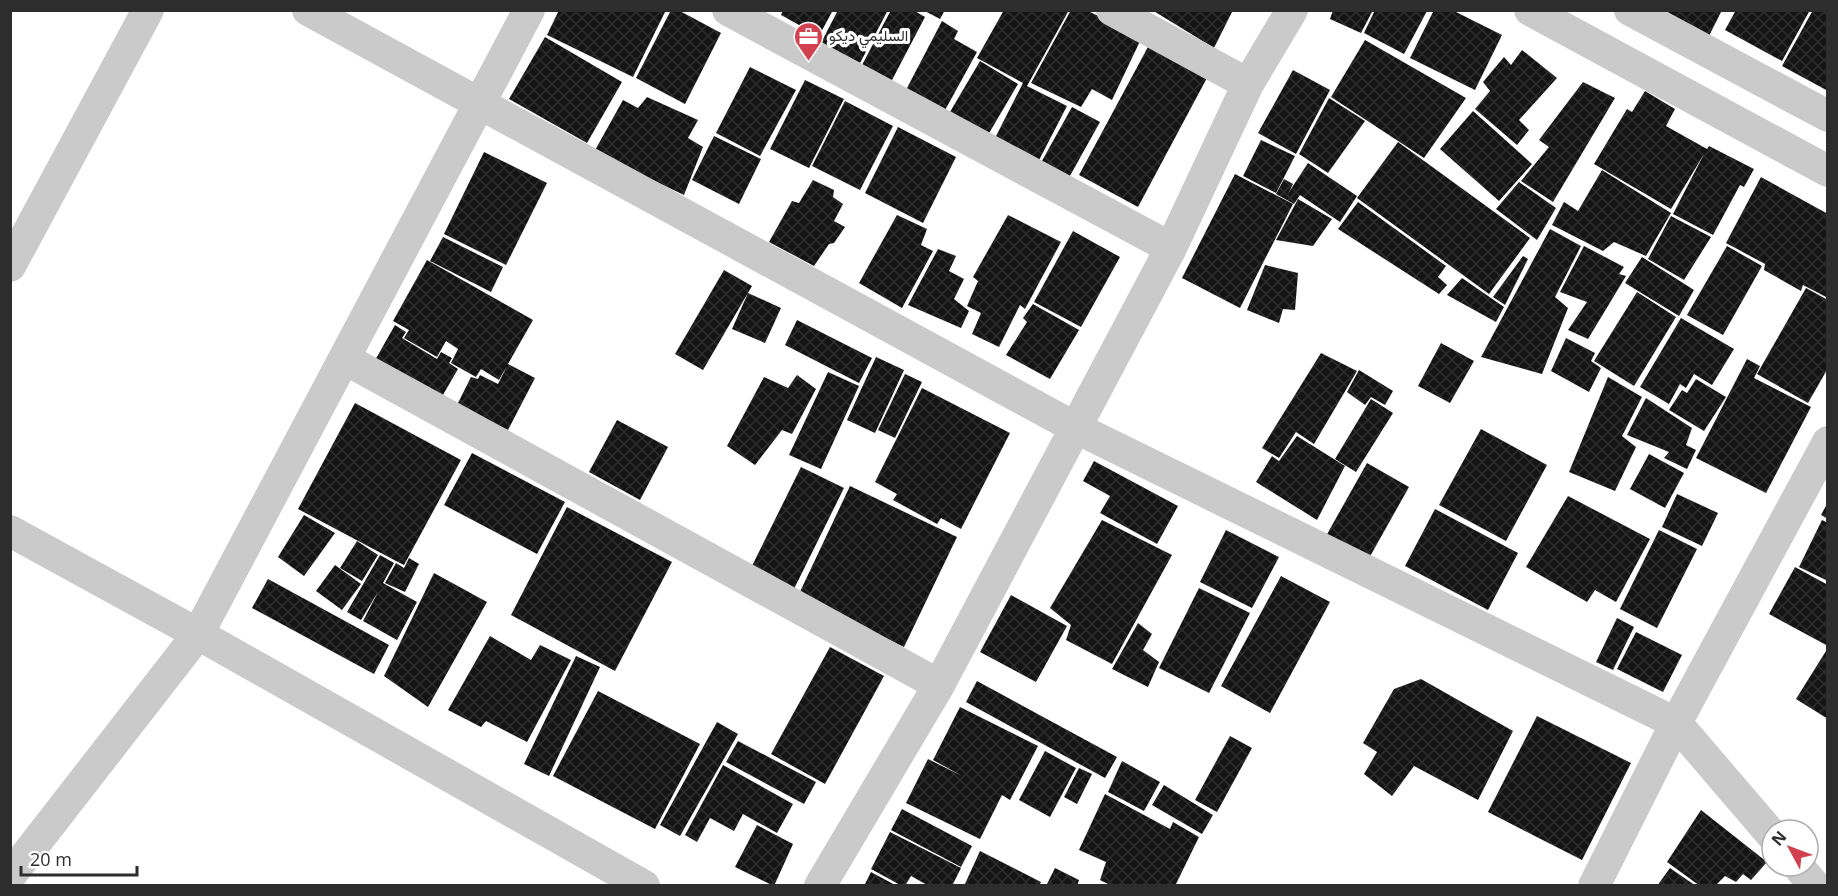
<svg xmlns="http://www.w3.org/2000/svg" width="1838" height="896" font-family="'Open Sans',Vazirmatn,sans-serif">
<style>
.building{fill:url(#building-cross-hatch)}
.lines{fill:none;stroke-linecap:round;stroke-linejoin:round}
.street{stroke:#cacaca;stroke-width:32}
.labels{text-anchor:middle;stroke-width:6;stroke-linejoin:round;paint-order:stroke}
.poi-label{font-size:15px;fill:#2d2d2d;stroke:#fff;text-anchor:start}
</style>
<defs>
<pattern id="building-cross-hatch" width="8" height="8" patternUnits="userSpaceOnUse" patternTransform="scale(1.5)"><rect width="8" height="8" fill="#141414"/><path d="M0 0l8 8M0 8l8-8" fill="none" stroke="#2e2e2e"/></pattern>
</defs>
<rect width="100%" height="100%" fill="#fff"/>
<path class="building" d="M559 10H666L633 77 547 35Z
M671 10H678L721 33 685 104 636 78Z
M783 10H833L819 36 781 15Z
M838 10H888L860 63 821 43Z
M891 10H913L925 17 891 82 862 65Z
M923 10H945L940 19Z
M1004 10H1069L1027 86 1067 106 1036 166 992 144 1023 83 977 58Z
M1071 10H1086L1142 37 1112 100 1092 89 1081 107 1031 83Z
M1152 10H1233L1214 48Z
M1333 10H1373L1361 33 1330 19Z
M1375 10 1427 11 1404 54 1364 33Z
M1434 10H1452L1502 35 1475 90 1410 58Z
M1666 10H1722L1704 46 1660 23Z
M1736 10H1810L1782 61 1725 30Z
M1813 10H1828V91L1782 66Z
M942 21 958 31 954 39 977 52 944 112 906 90Z
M545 37 622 82 587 143 509 99Z
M1365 40 1466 98 1424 158 1331 97Z
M1149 45 1208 76 1138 207 1079 175Z
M1522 50 1557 78 1519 120 1529 130 1517 145 1475 109 1490 91 1483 82 1504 57 1511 65Z
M980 61 1018 84 985 140 947 117Z
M750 67 796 90 760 156 716 133Z
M1293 70 1330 90 1296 154 1258 133Z
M805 80 844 99 809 168 770 149Z
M1583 82 1615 98 1553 202 1521 181 1549 147 1539 140Z
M1645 91 1675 109 1666 126 1707 149 1709 146 1754 169 1744 187 1740 185 1713 235 1673 214 1704 154 1671 209 1594 164 1627 109 1632 112Z
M647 97 698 120 688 138 703 147 684 195 594 152 623 100 638 108Z
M1329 98 1365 121 1328 173 1299 154Z
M845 101 893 126 860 190 812 166Z
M1072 107 1100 122 1066 183 1038 168Z
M1473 111 1532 164 1499 201 1440 149Z
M898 127 956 157 923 223 865 193Z
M714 136 761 159 739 204 692 180Z
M1261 140 1295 156 1276 193 1243 176Z
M1398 142 1530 238 1489 294 1357 198Z
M484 152 547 183 506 265 444 234Z
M1308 163 1357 196 1340 222 1291 189Z
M1602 170 1671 213 1646 256 1614 242 1603 251 1552 225 1564 202 1578 211Z
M1235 174 1293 204 1240 308 1182 278Z
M1761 177 1828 214V298L1803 285 1801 291 1764 270 1765 264 1726 243Z
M1284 179 1293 184 1288 194 1291 189 1300 195 1294 204 1276 194Z
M813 180 834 190 833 197 843 204 834 221 845 227 834 243 829 244 814 266 769 242 792 201 799 203Z
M1519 182 1556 208 1537 240 1496 209Z
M1298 199 1332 219 1313 246 1276 240Z
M1358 202 1446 266 1438 277 1447 285 1439 294 1338 229Z
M897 215 927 229 921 245 933 251 902 308 859 283Z
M1008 215 1061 242 1025 309 1020 305 999 347 972 334 981 313 967 306 978 281 973 277Z
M1671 216 1711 237 1684 280 1648 259Z
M1550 229 1581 246 1555 297 1568 308 1542 374 1481 357Z
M1073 231 1120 257 1081 327 1034 302Z
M443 237 503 267 491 292 430 261Z
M1584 246 1624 267 1619 274 1626 276 1588 339 1568 330 1587 302 1560 292Z
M1727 246 1762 266 1723 335 1687 315Z
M938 249 956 256 949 271 964 279 954 299 969 311 961 328 908 305Z
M1523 256 1528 259 1505 305 1493 297Z
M1642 257 1694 290 1679 316 1625 283Z
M427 260 533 320 508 364 535 378 508 430 457 405 471 377 478 379 480 375 498 384 507 366 499 380 481 369 476 377 451 363 458 349 446 341 437 357 404 338 409 330 393 321Z
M1265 265 1298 273 1295 310 1283 309 1279 323 1247 310Z
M724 270 752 286 703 370 675 354Z
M1462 278 1504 307 1496 322 1447 295Z
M1806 288 1828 300V368L1808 403 1757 374Z
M1637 292 1676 317 1634 386 1594 361Z
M748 293 781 308 765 343 732 329Z
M1033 304 1079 330 1050 379 1006 355 1027 322 1023 318Z
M1681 318 1734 349 1712 385 1694 374 1686 388 1680 384 1669 404 1640 387Z
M797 320 872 358 859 383 785 345Z
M395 325 406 332 402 338 437 359 441 352 452 358 449 363 458 369 440 400 374 362Z
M1566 338 1595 353 1591 361 1601 368 1589 392 1551 371Z
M1441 343 1474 361 1450 403 1418 386Z
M1321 353 1357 371 1314 444 1296 432 1279 458 1262 448Z
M876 357 904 370 875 433 847 420Z
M1747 359 1760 366 1754 378 1811 407 1766 493 1696 458Z
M1359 370 1393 391 1385 405 1371 397 1365 405 1347 392Z
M828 372 859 386 821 469 789 455Z
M905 374 922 382 895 438 878 430Z
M797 375 816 389 792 434 782 430 755 465 727 446 764 377 788 388Z
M1608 377 1642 397 1622 436 1636 447 1615 491 1569 472Z
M1696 379 1726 397 1704 431 1669 410 1682 390 1687 393Z
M922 388 1010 433 961 529 941 518 937 524 893 500 897 494 875 482Z
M1646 398 1692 428 1686 445 1696 450 1687 469 1664 458 1669 452 1627 435Z
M1371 399 1393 413 1356 472 1335 459Z
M355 403 461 460 404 565 396 561 397 558 396 561 298 509Z
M617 420 668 447 640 500 589 472Z
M1481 429 1547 465 1506 541 1439 505Z
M1297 436 1345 466 1317 520 1256 482 1272 456 1279 461Z
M472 453 565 502 537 554 444 505Z
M1649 454 1684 473 1665 508 1630 489Z
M1094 461 1178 506 1157 544 1100 513 1110 496 1083 481Z
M1367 463 1409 487 1368 560 1326 536Z
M801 467 844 488 793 591 750 570Z
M850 486 957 537 904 647 798 596Z
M1677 494 1718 513 1702 546 1662 527Z
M1568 496 1650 539 1616 602 1595 590 1587 602 1526 567Z
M1828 502V519L1821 515Z
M567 507 672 562 615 671 511 615Z
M1435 509 1518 553 1488 610 1405 566Z
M304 515 335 533 304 576 278 557Z
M1102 520 1172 555 1112 664 1066 640 1071 625 1050 608Z
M1822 520 1828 523V581L1799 567Z
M1226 530 1279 557 1252 608 1200 582Z
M1659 530 1697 549 1657 628 1620 609Z
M357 541 378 555 362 581 340 568Z
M380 555 394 563 383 583 417 602 397 640 363 621 378 592 361 620 347 612Z
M409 558 419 564 405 592 385 583 396 563 404 568Z
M335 565 361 584 342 610 316 591Z
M1795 567 1828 585V646L1769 614Z
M434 573 487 602 428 707 384 676Z
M1281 576 1330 602 1270 713 1221 686Z
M268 579 389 645 374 674 252 608Z
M1199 588 1250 613 1209 693 1159 668Z
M1011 595 1067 626 1036 682 980 652Z
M1617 618 1634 627 1613 670 1596 662Z
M1138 623 1152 634 1143 650 1159 662 1148 687 1112 669Z
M1636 632 1682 655 1663 692 1617 669Z
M490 636 531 660 540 645 571 660 527 742 486 721 481 727 448 710Z
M830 647 884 676 825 784 771 754Z
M1826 651 1828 652V719L1796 699Z
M576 656 600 667 549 776 524 764Z
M1421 679 1513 731 1478 800 1414 766 1392 796 1364 774 1377 752 1363 743 1394 689Z
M977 681 1117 757 1105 778 966 702Z
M598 691 700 744 655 829 553 776Z
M960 707 1038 746 1010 800 1002 795 980 839 906 803 928 759 962 776 933 760Z
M1537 716 1631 763 1582 860 1488 812Z
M717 722 738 734 680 836 660 825Z
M1230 736 1252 748 1217 812 1195 800Z
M738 741 816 782 804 804 726 762Z
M1045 751 1076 768 1050 817 1019 800Z
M1122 761 1160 782 1144 811 1108 792Z
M723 765 793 804 777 833 743 814 734 831 710 818 697 842 685 835Z
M1079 768 1092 774 1077 804 1064 797Z
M1164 785 1213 815 1202 834 1152 805Z
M1105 794 1170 829 1173 822 1199 837 1175 886H1112L1100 880 1106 862 1079 850Z
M902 809 972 846 961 867 891 830Z
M1701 810 1767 862 1751 880 1743 874 1736 882 1725 876 1715 886H1700L1667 862Z
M757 825 793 844 774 886 735 867Z
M890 832 961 868 952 886H929L911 876 905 886H902L871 869Z
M980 851 1041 882 1039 886H964Z
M1055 868 1079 880 1077 886H1046Z
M1670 868 1696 886H1657Z
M871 872 897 886H864Z"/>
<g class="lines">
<path class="street" d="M308 10 1076 428 1676 723 1772 835
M728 10 1171 248
M1112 10 1248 84
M1530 10 1828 171
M1630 10 1828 116
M10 266 148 10
M345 359 939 685
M10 531 198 634 644 886
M1798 866 1815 886
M10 876 198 634 529 10
M820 886 939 685 1171 248 1248 84 1292 10
M1594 886 1676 723 1828 442"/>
</g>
<defs>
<symbol id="office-pin" viewBox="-11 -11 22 30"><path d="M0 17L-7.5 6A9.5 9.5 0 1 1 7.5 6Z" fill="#d24150" stroke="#fff"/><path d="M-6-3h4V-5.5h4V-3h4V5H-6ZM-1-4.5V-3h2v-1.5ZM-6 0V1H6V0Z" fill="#fff"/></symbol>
</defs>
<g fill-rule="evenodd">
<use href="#office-pin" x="792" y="20" width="33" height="45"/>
</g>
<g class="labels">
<g class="poi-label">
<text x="829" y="41">السليمي ديكو</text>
</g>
</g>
<rect width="1838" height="896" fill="none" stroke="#2d2d2d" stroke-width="24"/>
<g transform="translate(1790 848) rotate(311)"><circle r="28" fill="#ffffff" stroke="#ababab" stroke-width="1.5"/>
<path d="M0-4.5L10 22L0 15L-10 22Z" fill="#d24150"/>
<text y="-9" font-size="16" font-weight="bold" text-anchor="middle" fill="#2d2d2d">N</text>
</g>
<path d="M21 866v9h116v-9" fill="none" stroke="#2d2d2d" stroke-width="3"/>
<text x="30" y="866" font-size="18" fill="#2d2d2d" stroke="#ffffff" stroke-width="4.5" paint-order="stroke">20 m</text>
</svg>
